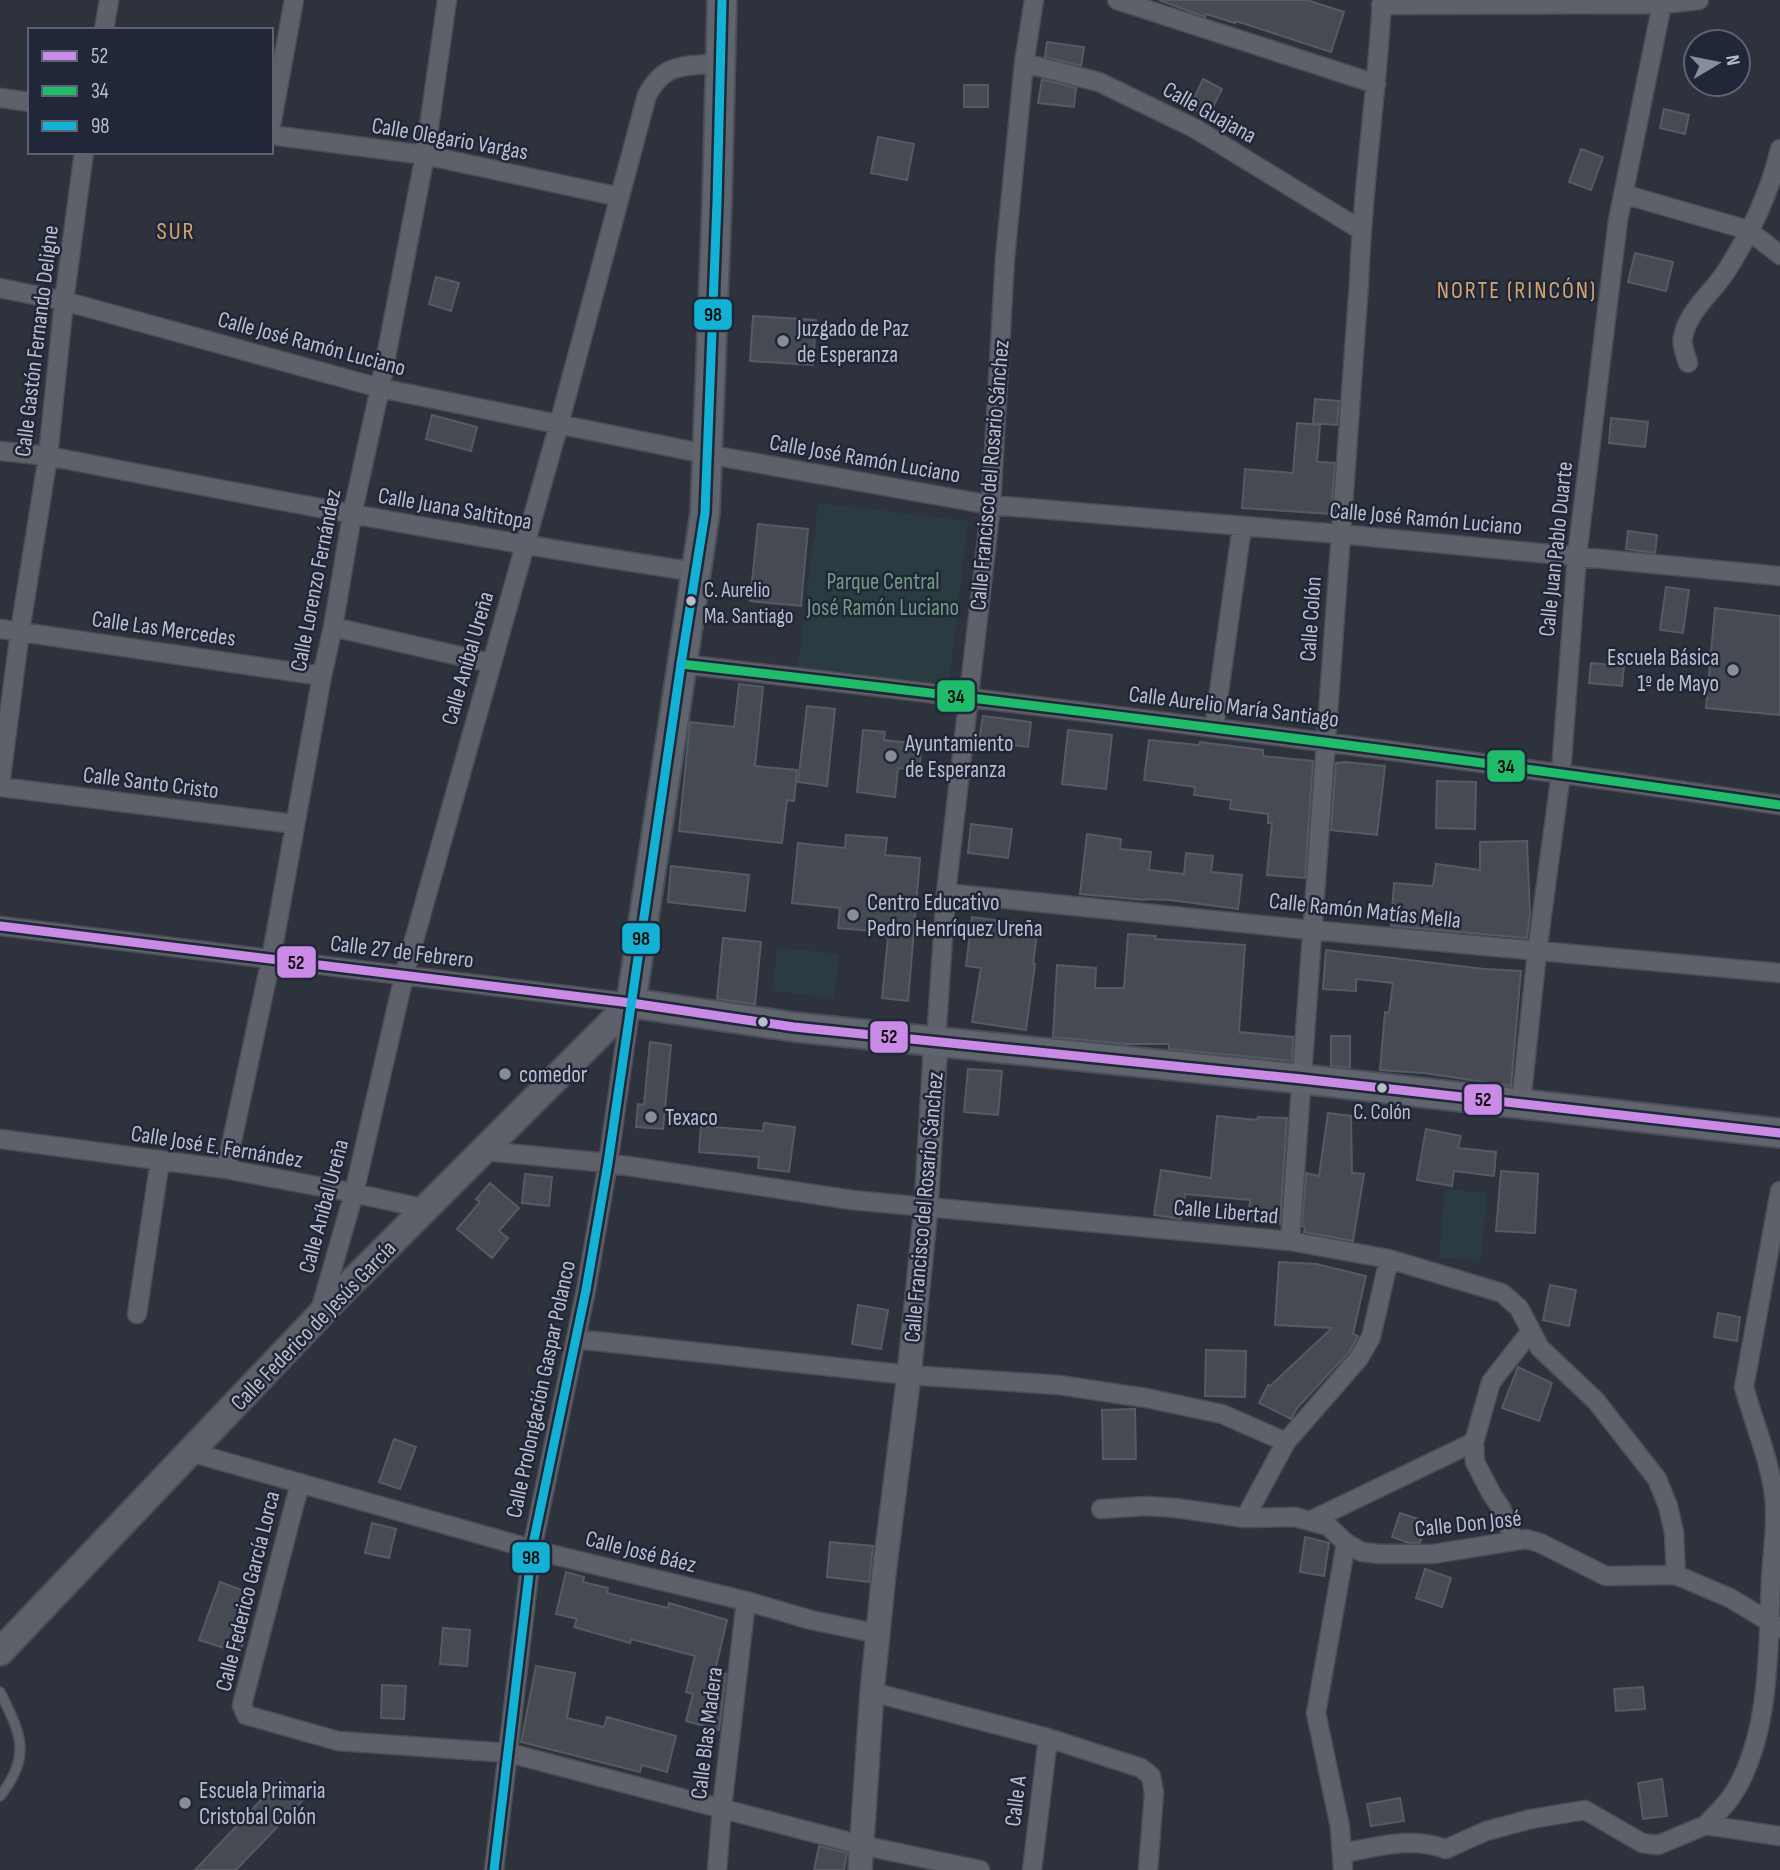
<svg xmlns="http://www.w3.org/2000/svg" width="1780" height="1870" font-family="'Sofia Sans Condensed',sans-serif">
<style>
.green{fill:#2a3c42}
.building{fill:#464a53;stroke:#565a63;stroke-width:2}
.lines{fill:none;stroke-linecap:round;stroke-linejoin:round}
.service-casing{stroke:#4a4d54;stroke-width:12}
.minor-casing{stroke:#4a4d54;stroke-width:21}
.tertiary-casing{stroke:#4a4d54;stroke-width:26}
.secondary-casing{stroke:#4a4d54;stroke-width:30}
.primary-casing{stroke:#4b4f59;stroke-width:32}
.service{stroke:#5e616a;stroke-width:9}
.minor{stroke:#5e616a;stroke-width:18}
.tertiary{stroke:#5e616a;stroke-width:23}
.secondary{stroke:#5d6068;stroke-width:26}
.primary{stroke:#60646c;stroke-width:28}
.bus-1-casing{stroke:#202738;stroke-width:14}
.bus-2-casing{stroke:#202738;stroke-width:14}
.bus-3-casing{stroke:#202738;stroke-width:14}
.bus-1{stroke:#ca8be6;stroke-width:9}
.bus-2{stroke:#20bc6c;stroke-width:9}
.bus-3{stroke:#13b2d5;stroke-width:9}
.poi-dot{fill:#888d9a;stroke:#202738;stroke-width:2.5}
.bus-dot{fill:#b9becc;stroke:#202738;stroke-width:2.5}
.labels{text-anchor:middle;stroke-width:5;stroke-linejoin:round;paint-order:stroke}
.bus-label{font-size:21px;fill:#b9becc;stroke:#202738;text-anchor:start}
.street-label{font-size:23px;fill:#b9becc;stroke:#202738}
.poi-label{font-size:23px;fill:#b9becc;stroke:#202738;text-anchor:start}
.park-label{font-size:23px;fill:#709c80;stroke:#202738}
.neighbourhood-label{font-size:24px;letter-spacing:2px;fill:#d5a66b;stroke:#202738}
.line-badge{stroke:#202738;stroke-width:2.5}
.pale-badge-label{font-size:19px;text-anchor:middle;font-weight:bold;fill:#111}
</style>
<rect width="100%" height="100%" fill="#2d323c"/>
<path class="green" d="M818 503 968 521 949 685 798 667Z
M777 947 839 954 834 998 772 991Z
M1445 1189 1487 1193 1481 1261 1439 1257Z"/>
<path class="building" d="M1159 0H1307L1344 12 1331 52 1236 21 1235 23 1206 14 1205 17Z
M1047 42 1084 47 1081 66 1045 57Z
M1042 79 1076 88 1074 107 1038 103Z
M1203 79 1222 89 1208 117 1190 107Z
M964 85H988V107H964Z
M1664 109 1689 115 1685 134 1660 128Z
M878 137 914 144 907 180 871 173Z
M1581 149 1603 157 1591 190 1569 182Z
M1635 253 1673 262 1666 291 1628 282Z
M436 277 459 283 451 311 429 304Z
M753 316 816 320 813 365 750 361Z
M1315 399 1339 401 1337 425 1313 423Z
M432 415 477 427 471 451 426 439Z
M1611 418 1648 422 1645 447 1609 443Z
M1297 423 1320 425 1317 462 1335 463 1331 514 1242 508 1245 469 1293 473Z
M758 524 808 529 801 606 750 601Z
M1628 531 1657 535 1655 553 1626 549Z
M1666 587 1689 590 1683 633 1660 630Z
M1715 608 1780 616V715L1706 708Z
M1591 663 1624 666 1622 686 1589 683Z
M739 684 763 687 755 766 797 770 794 801 787 800 782 843 679 831 690 722 734 727Z
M807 706 835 709 827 786 798 782Z
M983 716 1031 722 1028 747 979 741Z
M863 730 885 732 884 740 922 744 919 770 898 768 895 797 857 792Z
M1068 730 1112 735 1106 789 1062 784Z
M1149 740 1199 745 1200 742 1224 745 1263 750V756L1313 761 1305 878 1267 875 1272 823H1268V814L1230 809 1231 800 1194 795 1195 787 1144 780Z
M1345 762 1385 766 1377 835 1331 830 1336 763Z
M1437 781 1476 782 1475 829 1436 828Z
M971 824 1012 829 1008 858 968 853Z
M1087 834 1121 839 1120 849 1151 852 1149 870 1184 874 1186 853 1213 856 1211 872 1242 875 1238 909 1170 900 1146 899 1145 900 1080 894Z
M846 835 887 838 885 855 920 858 908 1001 882 998 888 937H884V932L838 928 840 908 792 903 798 843 845 848Z
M1527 841 1530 913 1527 938 1391 926 1394 883 1433 886 1436 864 1480 870V842Z
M671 866 749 875 745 911 668 902Z
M972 917 1038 926 1033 964H1035L1026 1030 972 1022 981 968 966 966Z
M1128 934 1156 936 1155 939 1245 945 1239 1032 1293 1037 1292 1061 1169 1049V1044H1127L1053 1037 1057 965 1096 968 1095 988H1124Z
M723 938 761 942 755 1004 717 999Z
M1326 950 1484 969 1521 971 1511 1086 1424 1073 1380 1070 1385 1012 1389 1013 1393 983 1356 979V991L1323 989Z
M1331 1036H1350V1068L1331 1066Z
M650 1042 671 1045 663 1129 636 1127 638 1104 644 1105Z
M968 1069 1002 1071 998 1115 964 1112Z
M1328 1113 1351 1116 1352 1173 1364 1174 1353 1241 1304 1232 1305 1227 1302 1226 1306 1173 1319 1176Z
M1217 1116 1257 1120 1258 1117 1287 1118 1280 1224 1248 1221 1250 1200 1185 1194 1181 1219 1154 1215 1161 1170 1211 1178Z
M764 1123 795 1127 789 1172 758 1168 759 1157 699 1152 701 1126 763 1131Z
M1426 1129 1461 1136 1458 1148 1496 1152 1494 1176 1454 1171 1452 1186 1417 1180Z
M1501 1171 1538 1174 1535 1233 1496 1231Z
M525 1174 552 1177 549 1206 522 1203Z
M490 1183 519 1208 499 1231 508 1238 492 1258 457 1229 480 1202 476 1199Z
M1279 1262 1316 1264 1366 1276 1353 1334 1358 1336 1350 1351 1297 1408 1291 1419 1259 1403 1268 1385 1270 1386 1332 1328 1275 1325Z
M1550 1285 1576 1290 1569 1326 1543 1320Z
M858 1305 888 1310 881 1349 852 1344Z
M1718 1313 1740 1317 1737 1341 1714 1337Z
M1206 1350 1246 1351 1245 1397 1205 1396Z
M1518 1367 1552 1383 1539 1421 1502 1408Z
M1135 1409 1136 1459H1103L1102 1410Z
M394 1439 416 1447 400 1489 379 1482Z
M1400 1513 1427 1522 1420 1543H1409L1392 1537Z
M372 1523 396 1529 389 1558 365 1553Z
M1305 1537 1329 1543 1324 1576 1300 1572Z
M830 1542 873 1546 869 1582 827 1577Z
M1425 1569 1451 1578 1442 1607 1416 1598Z
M566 1572 584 1577 583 1582 608 1588 607 1593 668 1608 669 1603 727 1620 715 1671 726 1674 719 1730 686 1721 693 1694 686 1692 695 1656 631 1639 630 1643 574 1627 577 1619 556 1614Z
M220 1582 253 1594 240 1632 246 1634 240 1653 199 1640Z
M443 1628 470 1630 467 1666 440 1664Z
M536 1666 575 1673 567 1718 604 1727 607 1717 676 1736 667 1772 642 1765 640 1772 521 1742Z
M382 1685 406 1686 404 1719 381 1718Z
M1643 1687 1645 1709 1616 1711 1614 1689Z
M281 1779 303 1800 236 1870H195Z
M1662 1779 1667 1816 1643 1819 1638 1783Z
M1400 1798 1404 1821 1371 1826 1367 1804Z
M819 1846 847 1853 844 1870H814Z"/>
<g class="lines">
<defs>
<path id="service" d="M0 1692C21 1734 32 1756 0 1796"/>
<path id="minor" d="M1117 0 1376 84
M1381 5 1662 4 1699 0
M104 30 109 0
M1024 63 1099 82 1196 129 1361 230
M0 98 30 102
M271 126 294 0
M271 135 425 155 620 197
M1623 194 1748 230 1780 255
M0 288 64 301 380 388 706 454 991 505 1340 534 1780 576
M1688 363C1686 356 1681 344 1683 337 1688 311 1711 294 1725 273 1749 236 1770 192 1780 149
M0 451 48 456C263 498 479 539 696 572
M333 627 490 663
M0 629 322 676
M681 664C1048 706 1414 751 1780 805
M1214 728 1242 526
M0 785 20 631 48 456 64 301 84 152
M0 787 295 824
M946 893 1311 930 1780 973
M0 926 631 1003 608 1163 586 1290 532 1549 494 1870
M936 1040 946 893 991 505 1005 258 1024 63 1034 0
M1521 1103 1537 952 1561 773 1577 556 1618 220 1662 4
M0 1139 226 1169 354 1193 426 1209
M484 1151 608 1163 852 1200 1290 1241 1389 1259 1502 1293 1519 1308 1540 1348 1596 1401 1657 1479 1668 1506 1674 1532 1676 1575 1730 1598 1780 1628
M226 1169 271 959 322 676 333 627 352 515 380 388 425 155 447 0
M1290 1241 1359 283C1362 188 1377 95 1382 0
M320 1311 354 1193 404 976 559 424 647 95C666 61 684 67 720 63
M137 1314 160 1160
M576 1339 909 1375 1059 1385 1146 1398 1222 1414 1286 1442
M190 1452 546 1553 746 1601 811 1620 879 1634
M300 1483 242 1705 246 1715 338 1741 509 1753 861 1845 980 1870
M1101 1509 1146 1506 1176 1508 1245 1518 1295 1517 1328 1526 1346 1543 1362 1552 1380 1554H1433L1526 1539 1540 1543 1606 1576 1676 1575
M1245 1518 1286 1442 1359 1358 1371 1337 1389 1259
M1312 1520 1474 1442
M1514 1540 1501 1508 1491 1493 1475 1462 1474 1442 1491 1382 1531 1331
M872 1692 1048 1738 1141 1768 1151 1776 1154 1793 1148 1870
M1706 1825C1714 1816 1724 1807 1731 1797 1771 1739 1768 1648 1771 1580 1772 1553 1778 1522 1774 1495 1769 1457 1754 1424 1744 1387L1780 1191
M1342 1853C1379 1847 1410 1836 1446 1849L1486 1831 1531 1819 1585 1810 1642 1843 1658 1845 1706 1825 1780 1836
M717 1870 722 1807 746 1601
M1032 1870 1048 1738
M1343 1870 1340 1827 1316 1713 1346 1543"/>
<path id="tertiary" d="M860 1870 872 1692 884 1573 909 1375 926 1208 936 1040"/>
<path id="secondary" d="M0 1652 340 1294 631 1003"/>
<path id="primary" d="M722 0 717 202 705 513 631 1003 794 1027 1302 1079 1780 1133"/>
</defs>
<use href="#service" class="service-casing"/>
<use href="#minor" class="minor-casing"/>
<use href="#tertiary" class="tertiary-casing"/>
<use href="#secondary" class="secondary-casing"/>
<use href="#primary" class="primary-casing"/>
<use href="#service" class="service"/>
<use href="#minor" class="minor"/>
<use href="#tertiary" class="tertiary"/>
<use href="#secondary" class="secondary"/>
<use href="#primary" class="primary"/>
<defs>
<path id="bus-1" d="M0 926 631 1003 794 1027 1302 1079 1780 1133"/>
<path id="bus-2" d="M681 664C1048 706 1414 751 1780 805"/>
<path id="bus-3" d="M494 1870 532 1549 586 1290 608 1163 681 664 705 513 717 202 722 0"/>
</defs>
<use href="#bus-1" class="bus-1-casing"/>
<use href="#bus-2" class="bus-2-casing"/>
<use href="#bus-3" class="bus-3-casing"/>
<use href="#bus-1" class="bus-1"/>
<use href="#bus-2" class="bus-2"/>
<use href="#bus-3" class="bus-3"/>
</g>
<g class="poi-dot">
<circle cx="783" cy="341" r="7"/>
<circle cx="1733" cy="670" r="7"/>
<circle cx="891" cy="756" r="7"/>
<circle cx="853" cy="915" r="7"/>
<circle cx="505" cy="1074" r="7"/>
<circle cx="651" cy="1117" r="7"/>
<circle cx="185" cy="1803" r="7"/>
</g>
<g class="bus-dot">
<circle cx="691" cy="601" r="6"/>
<circle cx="763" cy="1022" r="6"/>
<circle cx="1382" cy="1088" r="6"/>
</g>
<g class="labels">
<g class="bus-label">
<text x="704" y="597">C. Aurelio<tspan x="704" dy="26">Ma. Santiago</tspan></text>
<text x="1382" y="1119" text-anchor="middle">C. Colón</text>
</g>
<g class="street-label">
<text transform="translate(1210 112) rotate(29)" y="8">Calle Guajana</text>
<text transform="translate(450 138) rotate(10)" y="8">Calle Olegario Vargas</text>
<text transform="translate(36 341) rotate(-83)" y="8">Calle Gastón Fernando Deligne</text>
<text transform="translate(312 343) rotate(15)" y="8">Calle José Ramón Luciano</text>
<text transform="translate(865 458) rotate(10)" y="8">Calle José Ramón Luciano</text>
<text transform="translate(989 475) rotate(-85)" y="8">Calle Francisco del Rosario Sánchez</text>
<text transform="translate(455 508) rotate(10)" y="8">Calle Juana Saltitopa</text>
<text transform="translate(1426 518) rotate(5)" y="8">Calle José Ramón Luciano</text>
<text transform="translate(1555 549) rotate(-84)" y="8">Calle Juan Pablo Duarte</text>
<text transform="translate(315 580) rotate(-79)" y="8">Calle Lorenzo Fernández</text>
<text transform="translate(1310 619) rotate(-86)" y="8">Calle Colón</text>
<text transform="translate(164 628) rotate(8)" y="8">Calle Las Mercedes</text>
<text transform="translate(467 658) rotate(-74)" y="8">Calle Aníbal Ureña</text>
<text transform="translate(1234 706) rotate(7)" y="8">Calle Aurelio María Santiago</text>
<text transform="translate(151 782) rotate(7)" y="8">Calle Santo Cristo</text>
<text transform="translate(1365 910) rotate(6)" y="8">Calle Ramón Matías Mella</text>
<text transform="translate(402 951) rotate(7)" y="8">Calle 27 de Febrero</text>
<text transform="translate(217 1146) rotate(9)" y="8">Calle José E. Fernández</text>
<text transform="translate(323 1206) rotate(-75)" y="8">Calle Aníbal Ureña</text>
<text transform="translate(923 1207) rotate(-85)" y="8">Calle Francisco del Rosario Sánchez</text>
<text transform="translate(1226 1211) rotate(5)" y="8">Calle Libertad</text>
<text transform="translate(313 1325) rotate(-46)" y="8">Calle Federico de Jesús García</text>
<text transform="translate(540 1389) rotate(-78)" y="8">Calle Prolongación Gaspar Polanco</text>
<text transform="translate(1468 1523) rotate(-6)" y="8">Calle Don José</text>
<text transform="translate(641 1551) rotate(14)" y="8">Calle José Báez</text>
<text transform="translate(247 1591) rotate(-76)" y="8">Calle Federico García Lorca</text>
<text transform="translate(706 1733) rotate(-83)" y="8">Calle Blas Madera</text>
<text transform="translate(1015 1801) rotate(-83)" y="8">Calle A</text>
</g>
<g class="poi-label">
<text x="797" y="336">Juzgado de Paz<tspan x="797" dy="26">de Esperanza</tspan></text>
<text x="1719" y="665" text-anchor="end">Escuela Básica<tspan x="1719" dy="26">1º de Mayo</tspan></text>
<text x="905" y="751">Ayuntamiento<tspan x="905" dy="26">de Esperanza</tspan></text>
<text x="867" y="910">Centro Educativo<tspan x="867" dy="26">Pedro Henríquez Ureña</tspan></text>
<text x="519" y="1082">comedor</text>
<text x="665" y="1125">Texaco</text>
<text x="199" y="1798">Escuela Primaria<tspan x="199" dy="26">Cristobal Colón</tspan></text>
</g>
<g class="park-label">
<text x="883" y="589">Parque Central<tspan x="883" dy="26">José Ramón Luciano</tspan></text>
</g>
<g class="neighbourhood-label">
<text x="176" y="239">SUR</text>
<text x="1517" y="298">NORTE (RINCÓN)</text>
</g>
</g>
<g class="line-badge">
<rect x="693" y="298" width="40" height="33" rx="7" fill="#13b2d5"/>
<rect x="936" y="679" width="40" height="34" rx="7" fill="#20bc6c"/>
<rect x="1486" y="749" width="40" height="34" rx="7" fill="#20bc6c"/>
<rect x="621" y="922" width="40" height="33" rx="7" fill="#13b2d5"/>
<rect x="276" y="945" width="41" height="34" rx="7" fill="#ca8be6"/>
<rect x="869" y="1020" width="40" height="34" rx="7" fill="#ca8be6"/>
<rect x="1463" y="1083" width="40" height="33" rx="7" fill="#ca8be6"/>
<rect x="511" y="1541" width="40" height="33" rx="7" fill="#13b2d5"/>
</g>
<g class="pale-badge-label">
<text x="713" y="321">98</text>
<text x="956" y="703">34</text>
<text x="1506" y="773">34</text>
<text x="641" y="945">98</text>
<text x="296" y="969">52</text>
<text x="889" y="1043">52</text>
<text x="1483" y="1106">52</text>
<text x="531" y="1564">98</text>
</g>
<rect x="28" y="28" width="245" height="126" fill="#202738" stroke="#5d6373" stroke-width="2"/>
<rect x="42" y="51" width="35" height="10" fill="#ca8be6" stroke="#5d6373" stroke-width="2"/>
<text x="91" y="63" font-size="21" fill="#b9becc">52</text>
<rect x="42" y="86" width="35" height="10" fill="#20bc6c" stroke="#5d6373" stroke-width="2"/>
<text x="91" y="98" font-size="21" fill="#b9becc">34</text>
<rect x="42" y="121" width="35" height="10" fill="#13b2d5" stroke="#5d6373" stroke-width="2"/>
<text x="91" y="133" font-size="21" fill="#b9becc">98</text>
<g transform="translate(1717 63) rotate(80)"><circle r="33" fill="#202738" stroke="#5d6373" stroke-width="2"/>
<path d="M0-5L12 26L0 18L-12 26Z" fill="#888d9a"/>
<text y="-10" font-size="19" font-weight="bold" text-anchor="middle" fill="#b9becc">N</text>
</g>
</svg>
